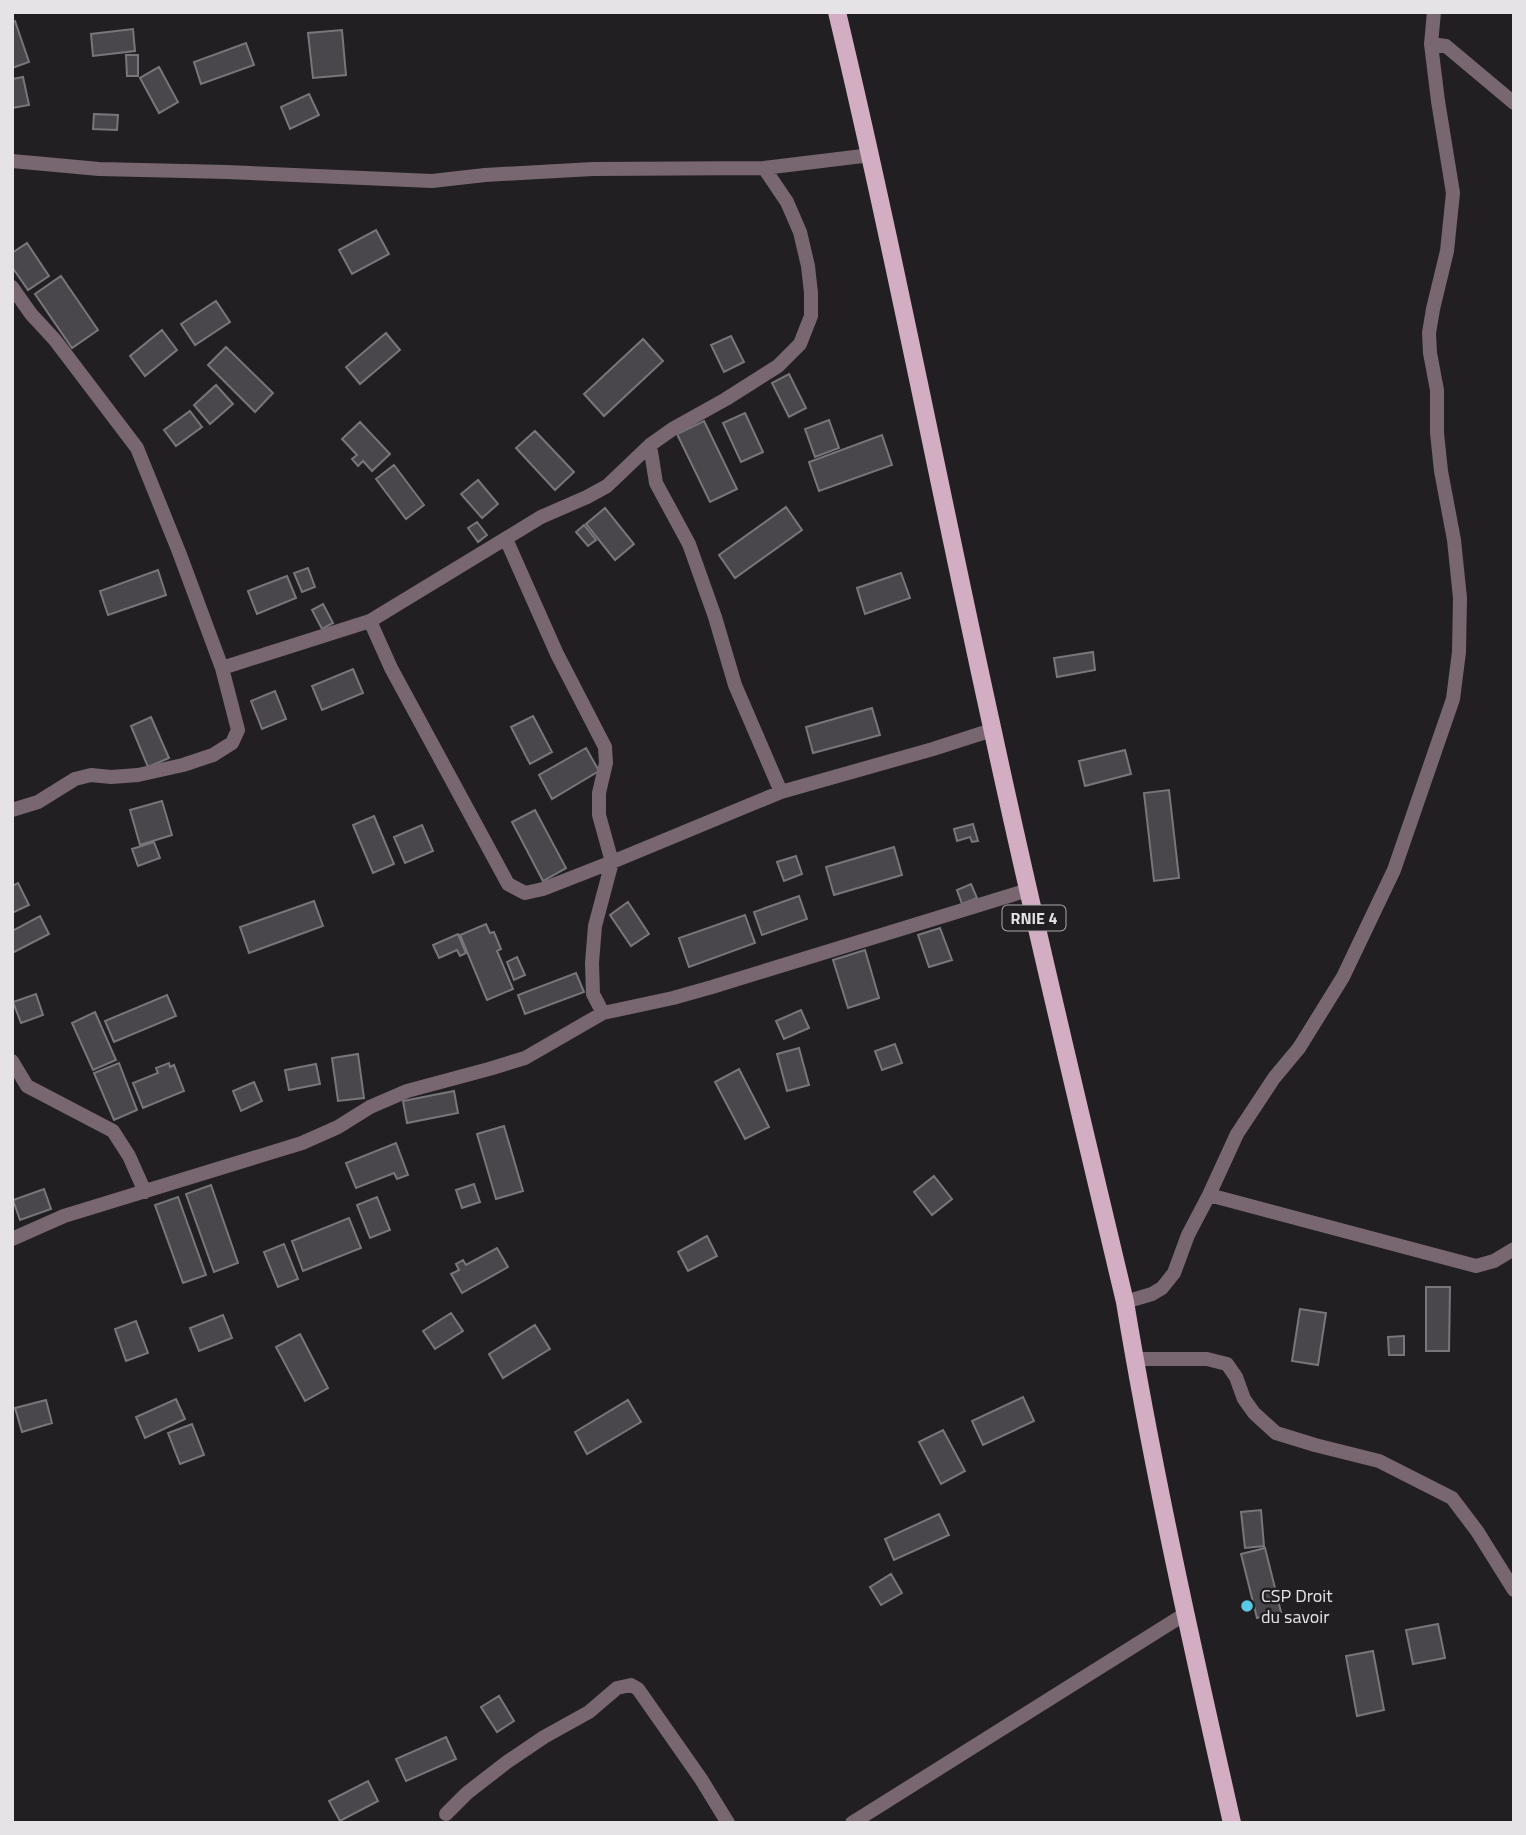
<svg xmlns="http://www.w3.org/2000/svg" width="1526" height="1835" font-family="'Titillium Web',sans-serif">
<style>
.building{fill:#49474c;stroke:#77767a;stroke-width:2}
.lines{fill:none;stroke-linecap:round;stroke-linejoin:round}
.minor{stroke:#786670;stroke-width:14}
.primary{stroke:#d3adc1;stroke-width:18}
.poi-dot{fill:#57c9e2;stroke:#221f22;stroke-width:2.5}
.labels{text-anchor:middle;stroke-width:5;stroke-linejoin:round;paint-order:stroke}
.shield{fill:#221f22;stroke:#aaa8aa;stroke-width:2}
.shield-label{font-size:16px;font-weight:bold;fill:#e5e3e5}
.poi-label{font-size:18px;fill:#e5e3e5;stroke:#221f22;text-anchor:start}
</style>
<rect width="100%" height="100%" fill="#221f22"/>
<path class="building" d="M15 21 29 62 12 68V22Z
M133 29 135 51 93 56 91 34Z
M342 30 346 75 313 78 308 33Z
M246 43 254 65 201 84 194 62Z
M126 55H138V76H127Z
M159 67 178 102 159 113 140 78Z
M23 77 29 105 12 108V79Z
M309 94 319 115 290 129 281 107Z
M94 114 118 115 117 130 93 129Z
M376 230 389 254 352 274 339 250Z
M27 243 49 276 28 290 12 267V253Z
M61 276 98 330 72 348 35 294Z
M216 301 230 322 195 345 181 324Z
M162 330 177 350 145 376 130 356Z
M386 333 400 350 360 384 346 367Z
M731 336 744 362 724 372 711 345Z
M643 339 663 361 604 416 584 394Z
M226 347 273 393 255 412 208 365Z
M789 374 806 408 789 417 772 383Z
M216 385 233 404 210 424 194 405Z
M190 411 202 427 176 446 164 430Z
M745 413 763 452 741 462 723 423Z
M829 420 839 448 815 457 805 429Z
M704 421 737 489 710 502 677 434Z
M360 422 390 454 372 471 363 461 358 466 352 459 357 455 342 439Z
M535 431 574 472 555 490 516 448Z
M882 435 892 465 819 491 809 462Z
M394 465 424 505 406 519 376 479Z
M478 480 498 504 482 518 461 494Z
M786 507 802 530 735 578 719 555Z
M605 508 634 544 615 560 586 524Z
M477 522 487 535 478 542 468 528Z
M584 525 596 540 588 546 576 532Z
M308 568 315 587 302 592 294 573Z
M158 570 166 595 108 615 100 591Z
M901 573 910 598 865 614 857 588Z
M287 576 296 598 257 614 248 591Z
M323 604 333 623 322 629 312 610Z
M1093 652 1095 670 1057 677 1054 658Z
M353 669 363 693 322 710 312 686Z
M275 691 286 719 262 729 251 701Z
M872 708 880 735 813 753 806 727Z
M533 716 552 752 530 764 511 727Z
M151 717 169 758 148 767 131 726Z
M586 748 599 771 552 799 539 775Z
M1125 750 1131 774 1085 786 1079 761Z
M1169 790 1179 878 1154 881 1144 793Z
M162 801 172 835 140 845 130 810Z
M535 810 566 868 543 881 512 822Z
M374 816 394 864 373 873 353 825Z
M973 824 978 841 972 842 970 837 957 841 954 829Z
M422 825 433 851 405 863 394 837Z
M154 842 160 858 138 866 132 849Z
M894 847 902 875 834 895 826 867Z
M796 856 802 874 784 881 777 862Z
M18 883 29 905 12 913V886Z
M971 884 977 898 962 904 957 890Z
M799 896 807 919 762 935 754 912Z
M314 901 323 926 249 953 240 927Z
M628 902 649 934 631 946 610 915Z
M745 915 755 943 689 967 679 938Z
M40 916 49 934 12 953V931Z
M486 924 490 933 494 932 501 949 497 951 513 989 487 1000 460 935Z
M940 928 952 960 929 967 918 935Z
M458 934 466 953 460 956 457 950 439 958 433 945Z
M865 950 879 998 848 1008 833 960Z
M517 957 525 975 514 980 507 962Z
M576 973 584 992 525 1014 518 995Z
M36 994 43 1015 21 1023 13 1002Z
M167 995 176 1016 114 1042 105 1021Z
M801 1010 809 1028 784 1039 776 1021Z
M95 1012 116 1060 93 1070 72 1023Z
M895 1044 902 1063 882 1070 875 1051Z
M799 1048 809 1085 787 1091 777 1054Z
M358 1054 364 1098 338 1101 332 1058Z
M119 1063 137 1110 114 1120 94 1073Z
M169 1063 170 1067 174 1065 184 1091 143 1108 133 1083 158 1073 156 1068Z
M316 1064 320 1084 289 1090 285 1070Z
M739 1069 769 1127 745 1139 715 1082Z
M254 1082 262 1101 241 1111 233 1091Z
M454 1091 458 1113 407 1123 403 1101Z
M504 1126 523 1191 496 1199 477 1134Z
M396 1143 408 1175 397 1179 394 1173 356 1188 346 1163Z
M934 1176 952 1199 932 1215 914 1192Z
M474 1184 480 1202 462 1208 456 1190Z
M211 1185 238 1263 214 1272 186 1194Z
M44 1189 51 1209 20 1220 13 1200Z
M178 1197 206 1275 183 1283 155 1205Z
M377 1197 390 1230 370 1238 357 1205Z
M349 1218 361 1248 303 1271 292 1241Z
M707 1236 717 1256 688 1271 678 1252Z
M284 1244 298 1279 278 1287 264 1252Z
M497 1248 508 1267 462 1293 451 1274 459 1270 456 1264 463 1260 466 1265Z
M1426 1287H1450L1449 1351H1426Z
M1300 1309 1326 1313 1318 1365 1292 1361Z
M451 1313 463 1331 435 1349 423 1331Z
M223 1315 232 1338 199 1351 190 1328Z
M136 1321 148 1353 126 1361 115 1329Z
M535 1325 550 1349 503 1378 489 1354Z
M300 1334 328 1388 305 1401 276 1347Z
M1404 1336V1355H1389L1388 1337Z
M1023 1397 1034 1421 983 1445 972 1421Z
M176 1399 185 1419 145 1438 136 1417Z
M46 1400 52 1423 22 1432 15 1408Z
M628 1400 641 1422 587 1454 575 1432Z
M192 1424 204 1455 180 1464 168 1433Z
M943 1430 965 1471 941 1484 919 1442Z
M1261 1510 1264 1546 1245 1548 1241 1512Z
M939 1514 949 1535 894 1560 885 1539Z
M1265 1548 1281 1612 1257 1618 1241 1554Z
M891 1574 902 1593 881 1605 870 1587Z
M1438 1624 1445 1658 1413 1664 1406 1630Z
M1373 1651 1384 1710 1357 1716 1346 1656Z
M499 1696 514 1721 497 1732 481 1707Z
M446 1737 456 1759 406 1781 396 1759Z
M368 1781 378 1801 340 1821 329 1801Z"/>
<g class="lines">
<path class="minor" d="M1431 44 1446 46 1514 103
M12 161 99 169 227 172 432 181 485 175 593 169 764 168 871 155
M12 287 31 314 55 340 137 448 179 552 222 668 238 730 232 743 213 755 183 765 138 775 111 777 91 775 75 779 38 802 12 810
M650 445 656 483 689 544 715 617 735 685 781 792
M506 539 557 654 605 747 606 763 599 793V815L612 862 595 926 592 963 593 994 603 1013
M370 621 391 668 508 884 525 893 543 889 612 862 781 792 933 749 992 730
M222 668 370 621 541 517 587 497 607 486 650 445 674 428 726 399 778 366 800 344 811 316V293L808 266 800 232 787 202 764 168
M12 1061 27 1086 113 1131 129 1156 145 1192
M1209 1195 1476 1266 1494 1261 1514 1249
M12 1239 64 1216 302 1143 338 1127 370 1107 407 1091 489 1069 525 1058 603 1013 673 998 712 987 1028 890
M1125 1302 1152 1294 1162 1288 1174 1273 1188 1235 1209 1195 1237 1134 1274 1078 1299 1048 1343 977 1394 870 1453 699 1459 652 1460 598 1454 540 1441 471 1437 433V390L1430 353 1429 333 1433 309 1447 251 1453 193 1438 101 1431 44 1434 12
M1134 1359H1207L1227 1364 1236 1377 1244 1399 1254 1413 1276 1433 1315 1445 1379 1461 1452 1498 1477 1531 1514 1590
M446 1814 467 1793 507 1762 544 1737 589 1712 617 1688 631 1685 638 1689 701 1779 728 1823
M852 1823 1185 1614"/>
<path class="primary" d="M837 12C894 251 940 492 993 732 1034 923 1080 1112 1125 1302 1154 1477 1193 1650 1232 1823"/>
</g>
<circle class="poi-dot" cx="1247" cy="1606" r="7"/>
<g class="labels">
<rect class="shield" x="1002.5" y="905.5" width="63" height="25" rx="5"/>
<g class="shield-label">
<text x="1034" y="924">RNIE 4</text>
</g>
<g class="poi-label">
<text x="1261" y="1602">CSP Droit<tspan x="1261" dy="21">du savoir</tspan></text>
</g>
</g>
<rect width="1526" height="1835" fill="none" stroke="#e5e3e5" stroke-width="28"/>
</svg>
